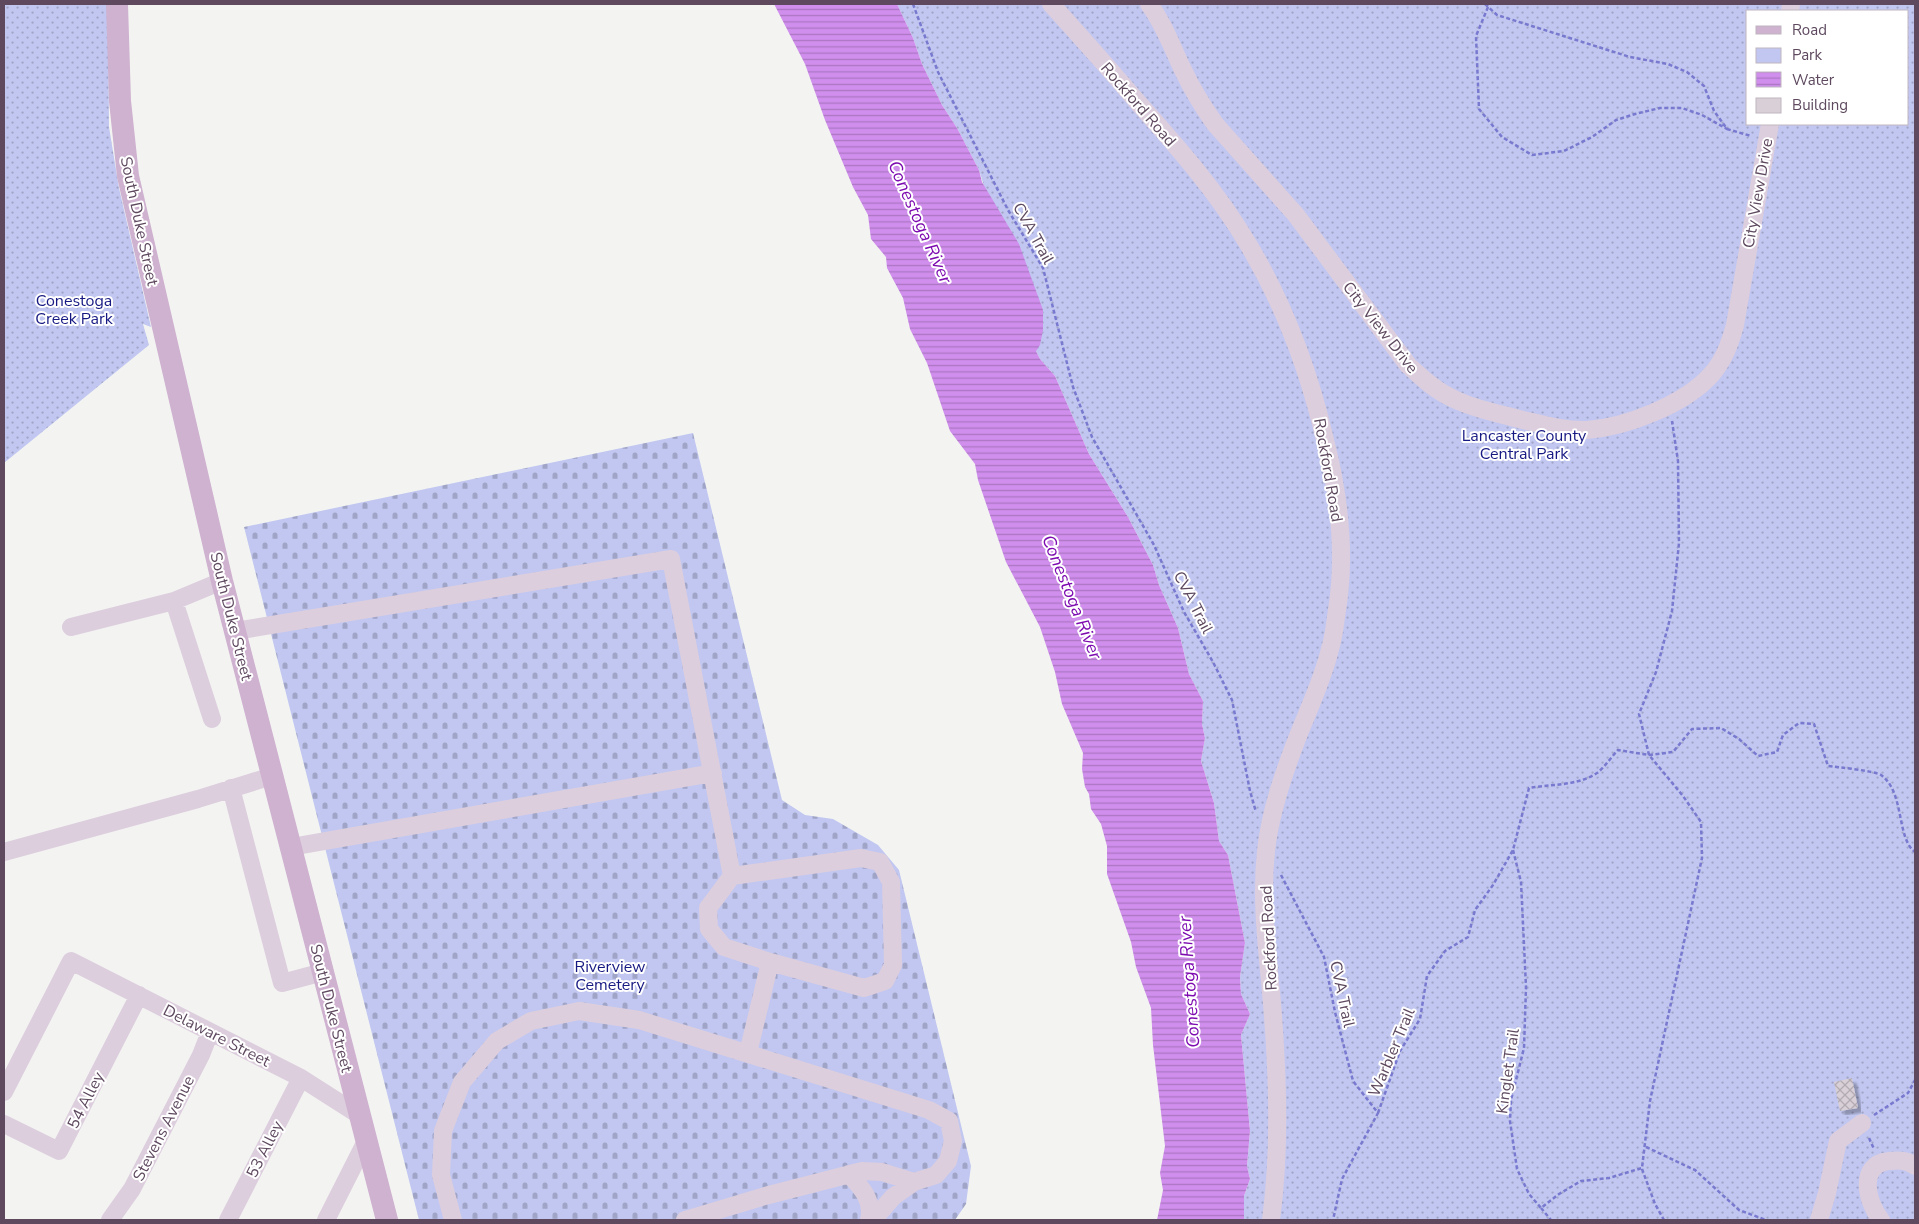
<svg xmlns="http://www.w3.org/2000/svg" width="1919" height="1224" font-family="'Nunito Sans',sans-serif">
<style>
.green{fill:url(#green-dots);fill-rule:evenodd}
.cemetery{fill:url(#cemetery-stones)}
.water{fill:url(#water-rules)}
.building{fill:url(#building-cross-hatch);filter:url(#shadow)}
.lines{fill:none;stroke-linecap:round;stroke-linejoin:round}
.path{stroke:#7879cf;stroke-width:2.5;stroke-dasharray:4 2.5;stroke-linecap:butt}
.minor{stroke:#ddcede;stroke-width:18}
.major{stroke:#cfb1d0;stroke-width:22}
.labels{text-anchor:middle;stroke-width:4;stroke-linejoin:round;paint-order:stroke}
.street-label{font-size:16px;fill:#5e495f;stroke:#fff}
.park-label{font-size:16px;fill:#171983;stroke:#fff}
.water-label{font-size:18px;font-style:italic;fill:#7d0bb0;stroke:#fff}
</style>
<defs>
<pattern id="green-dots" width="8" height="8" patternUnits="userSpaceOnUse" patternTransform="scale(1.25)"><rect width="8" height="8" fill="#c1c7f0"/><path d="M2 2h.1M6 6h.1" fill="none" stroke="#a0a4c6" stroke-width="1.8" stroke-linecap="round"/></pattern>
<pattern id="cemetery-stones" width="16" height="16" patternUnits="userSpaceOnUse" patternTransform="scale(1.25)"><rect width="16" height="16" fill="#c1c7f0"/><path d="M2 7V4a2 2 0 0 1 4 0v3zM10 15v-3a2 2 0 0 1 4 0v3z" fill="#a0a4c6"/></pattern>
<pattern id="water-rules" width="6" height="5" patternUnits="userSpaceOnUse" patternTransform="scale(1.25)"><rect width="6" height="5" fill="#d08eed"/><path d="M0 2.5h6" fill="none" stroke="#ac76c3"/></pattern>
<pattern id="building-cross-hatch" width="8" height="8" patternUnits="userSpaceOnUse" patternTransform="scale(1.25)"><rect width="8" height="8" fill="#d9d0d7"/><path d="M0 0l8 8M0 8l8-8" fill="none" stroke="#b3abb2"/></pattern>
<filter id="shadow"><feDropShadow dx="4.5" dy="4.5" stdDeviation="1" flood-color="#0004"/></filter>
</defs>
<rect width="100%" height="100%" fill="#f3f4f2"/>
<path class="green" d="M4 4H108L109 127 119 188 151 327 143 324 149 345 4 463Z
M897 4H1915V1220H1244V1196L1250 1179 1247 1166 1250 1131 1241 1035 1250 1014 1241 994 1240 977 1245 943 1228 855 1219 841 1214 803 1201 761 1205 738 1202 724 1203 701 1189 674 1178 628 1159 585 1153 565 1128 517 1089 454 1055 376 1040 359 1036 351 979 170 957 128 942 105 922 64 913 38ZM1748 11H1908V124H1748Z"/>
<path class="cemetery" d="M693 433 782 800 805 815 833 819 878 845 899 870 971 1166 966 1204 955 1220H419L244 527Z"/>
<path class="water" d="M774 4H897L913 38 922 64 942 105 957 128 979 170 982 182 1019 244 1043 310V330L1040 345 1036 351 1040 359 1055 376 1089 454 1128 517 1153 565 1159 585 1178 628 1189 674 1203 701 1202 724 1205 738 1201 761 1214 803 1219 841 1228 855 1245 943 1240 977 1241 994 1250 1014 1241 1035 1250 1131 1247 1166 1250 1179 1244 1196V1220H1157L1163 1190 1160 1173 1165 1146 1153 1045 1151 1008 1136 967 1131 942 1107 874V846L1101 824 1091 809 1089 794 1085 787 1082 769 1083 753 1062 704 1055 672 1040 627 1006 562 978 480 975 464 950 431 927 363 910 329 903 298 887 268 886 257 871 239 868 215 853 187 825 120 805 64Z"/>
<path class="building" d="M1852 1078 1858 1108 1840 1111 1834 1082Z"/>
<g class="lines">
<path class="path" d="M913 4 938 72 1008 210 1043 268 1073 387 1092 437 1154 545 1184 612 1213 662 1232 700 1250 791 1256 812
M1485 4 1497 15 1630 57 1668 64 1687 72 1704 86 1714 111 1727 129 1751 136
M1488 7 1476 36 1479 109 1502 137 1532 155 1564 151 1592 137 1616 120 1635 114 1660 108H1682L1702 115 1727 129
M1649 755 1673 752 1692 729 1721 728 1739 739 1758 756 1777 752 1783 735 1799 723 1814 724 1828 766C1838 767 1875 771 1881 775 1905 792 1896 838 1915 852
M1513 850 1521 882 1526 987 1524 1048 1511 1100 1510 1121 1517 1169 1529 1194 1541 1208 1559 1194 1581 1181 1609 1178 1642 1168 1650 1101 1702 858 1701 822 1683 796 1649 755
M1281 875 1324 957 1335 1012 1353 1081 1378 1113 1342 1179 1333 1220
M1378 1113 1400 1051 1420 1019 1427 976 1445 951 1468 937 1475 910 1493 885 1513 850 1529 788C1552 784 1577 786 1597 773 1605 767 1611 757 1618 750L1649 755 1639 714 1656 672 1672 611 1679 543 1678 461 1672 421
M1874 1115 1908 1093 1915 1080
M1869 1138 1874 1149
M1646 1147 1695 1170 1739 1210 1766 1220
M1642 1169 1655 1204 1664 1220
M1541 1208 1551 1220"/>
<path class="minor" d="M1051 4C1079 35 1107 66 1134 98 1175 144 1217 191 1248 244 1284 304 1309 371 1325 440 1339 495 1346 554 1337 610 1335 623 1334 637 1330 649 1323 679 1309 708 1298 736 1284 772 1270 812 1266 851 1260 907 1269 960 1273 1016 1278 1084 1280 1152 1271 1220
M1149 4C1164 24 1172 47 1183 70 1192 89 1203 107 1215 124L1296 215 1408 365C1422 378 1436 391 1454 399 1474 409 1497 413 1519 419 1541 424 1564 431 1587 430 1626 427 1683 405 1710 376 1724 361 1730 343 1735 325L1770 124
M1790 11 1791 4
M71 627 174 601
M235 631 671 559 732 876
M212 719 174 601 222 581
M231 788 282 983 323 972
M291 847 713 773
M4 852 198 799 272 776
M861 858 880 862 891 882 893 965 885 981 864 988 770 962 724 947 709 929 708 908 732 876Z
M748 1053 770 962
M4 1092 71 961 301 1078 359 1115
M4 1124 59 1151 139 995
M849 1174C861 1187 874 1201 869 1220
M110 1220 132 1189 201 1055 210 1032
M228 1220 301 1078
M326 1220 366 1141
M453 1220 441 1175 443 1131 462 1082 497 1041 531 1021 579 1011 639 1020 929 1110 949 1121 953 1141 948 1161 936 1175 914 1182 893 1197 873 1220
M685 1220 765 1196 862 1171 882 1172 914 1182
M1819 1220 1827 1193 1838 1141 1862 1123
M1881 1220C1867 1203 1857 1164 1889 1161 1899 1160 1907 1160 1915 1166"/>
<path class="major" d="M117 4 120 101 128 176 222 581 387 1220"/>
</g>
<g class="labels">
<g class="street-label">
<text transform="translate(1139 104) rotate(49)" y="6">Rockford Road</text>
<text transform="translate(1757 193) rotate(-80)" y="6">City View Drive</text>
<text transform="translate(140 221) rotate(78)" y="6">South Duke Street</text>
<text transform="translate(1034 233) rotate(61)" y="6">CVA Trail</text>
<text transform="translate(1381 327) rotate(52)" y="6">City View Drive</text>
<text transform="translate(1329 470) rotate(80)" y="6">Rockford Road</text>
<text transform="translate(1194 602) rotate(63)" y="6">CVA Trail</text>
<text transform="translate(232 616) rotate(76)" y="6">South Duke Street</text>
<text transform="translate(1268 938) rotate(-93)" y="6">Rockford Road</text>
<text transform="translate(1343 994) rotate(78)" y="6">CVA Trail</text>
<text transform="translate(332 1008) rotate(76)" y="6">South Duke Street</text>
<text transform="translate(217 1035) rotate(27)" y="6">Delaware Street</text>
<text transform="translate(1391 1052) rotate(-67)" y="6">Warbler Trail</text>
<text transform="translate(1507 1071) rotate(-82)" y="6">Kinglet Trail</text>
<text transform="translate(85 1100) rotate(-63)" y="6">54 Alley</text>
<text transform="translate(163 1128) rotate(-63)" y="6">Stevens Avenue</text>
<text transform="translate(264 1149) rotate(-63)" y="6">53 Alley</text>
</g>
<g class="park-label">
<text x="74" y="306">Conestoga<tspan x="74" dy="18">Creek Park</tspan></text>
<text x="1524" y="441">Lancaster County<tspan x="1524" dy="18">Central Park</tspan></text>
<text x="610" y="972">Riverview<tspan x="610" dy="18">Cemetery</tspan></text>
</g>
<g class="water-label">
<text transform="translate(920 222) rotate(66)" y="6">Conestoga River</text>
<text transform="translate(1072 597) rotate(68)" y="6">Conestoga River</text>
<text transform="translate(1189 982) rotate(-94)" y="6">Conestoga River</text>
</g>
</g>
<rect width="1919" height="1224" fill="none" stroke="#5e495f" stroke-width="10"/>
<rect x="1746" y="10" width="162" height="115" fill="#ffffff" stroke="#bfb6bf"/>
<rect x="1756" y="26" width="25" height="8" fill="#cfb1d0" stroke="#bfb6bf"/>
<text x="1792" y="35" font-size="15" fill="#5e495f">Road</text>
<rect x="1756" y="48" width="25" height="15" fill="#c1c7f0" stroke="#bfb6bf"/>
<text x="1792" y="60" font-size="15" fill="#5e495f">Park</text>
<rect x="1756" y="72" width="25" height="15" fill="url(#water-rules)" stroke="#bfb6bf"/>
<text x="1792" y="85" font-size="15" fill="#5e495f">Water</text>
<rect x="1756" y="98" width="25" height="15" fill="#d9d0d7" stroke="#bfb6bf"/>
<text x="1792" y="110" font-size="15" fill="#5e495f">Building</text>
</svg>
